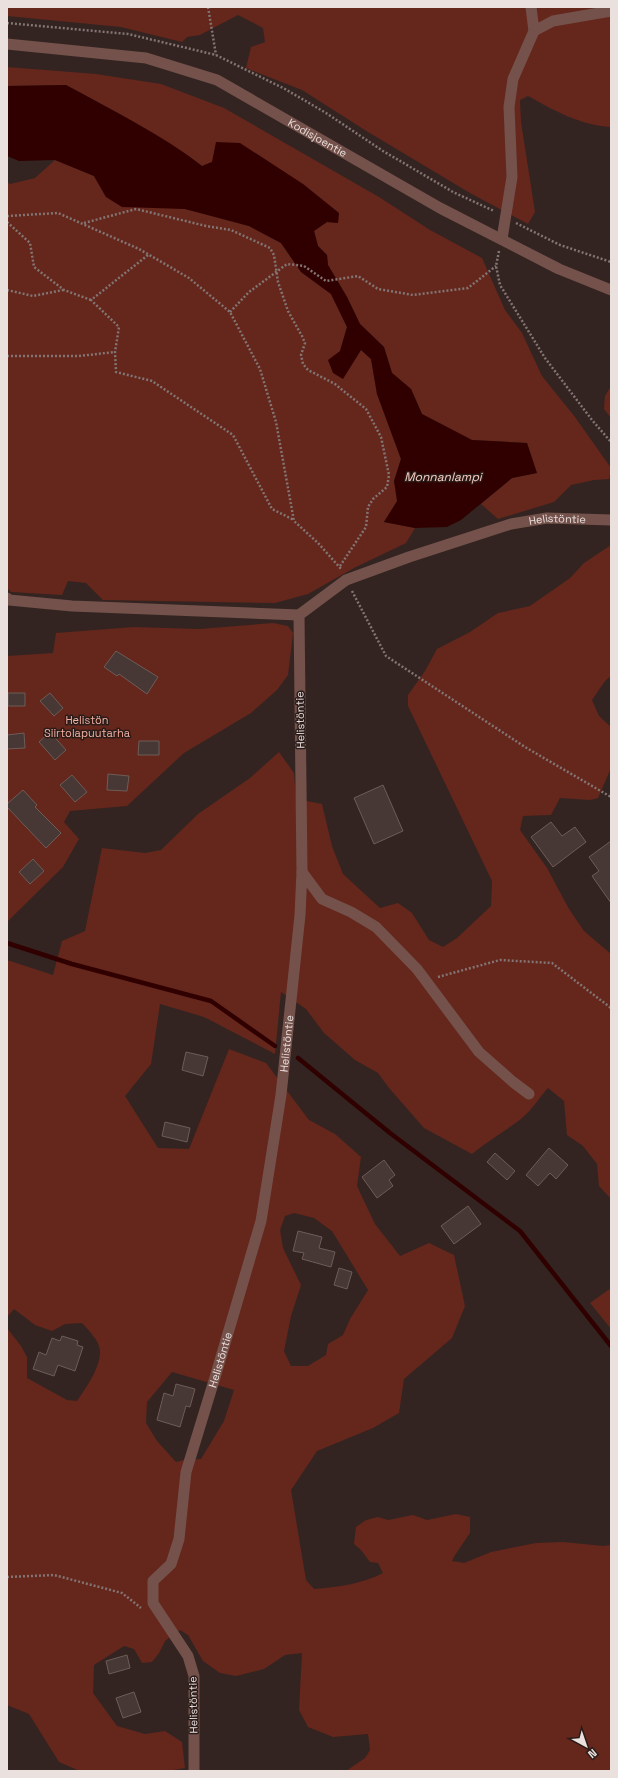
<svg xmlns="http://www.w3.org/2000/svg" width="618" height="1778" font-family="'Space Grotesk',sans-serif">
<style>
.green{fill:#65261c;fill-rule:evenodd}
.water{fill:#300000}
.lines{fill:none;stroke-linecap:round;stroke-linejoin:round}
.stream{stroke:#300000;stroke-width:4.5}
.building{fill:#483835;stroke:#6d5c58}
.path{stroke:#827573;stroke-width:2.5;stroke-dasharray:2 2;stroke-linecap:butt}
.minor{stroke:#74524b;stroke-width:11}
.tertiary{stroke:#74524b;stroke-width:11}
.labels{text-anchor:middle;stroke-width:3;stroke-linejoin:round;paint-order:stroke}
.street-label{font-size:11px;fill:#eae0de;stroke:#291b18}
.park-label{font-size:11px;fill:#f3b0a2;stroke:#291b18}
.water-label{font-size:12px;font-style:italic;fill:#fccec4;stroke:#291b18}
</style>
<rect width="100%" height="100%" fill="#332421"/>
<path class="green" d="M7 7H611V127C580 125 555 111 528 96L520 100 521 122 535 212 528 224 470 193 368 132 302 90 246 68 251 47 265 42 263 28 238 15 200 35 187 37 182 42 121 27 7 16Z
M7 67 96 74 161 84 224 108 379 197 430 230 482 258 505 310 522 333 542 376 575 417 611 468 609 479 594 480 571 485 554 502 498 519 481 504 512 478 537 473 527 443 472 440 422 414 411 389 392 373 384 347 360 324 347 297 328 265 327 255 318 246 314 231 327 222 338 223V213L303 184 212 162 202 166 190 157 130 120 66 85 7 86Z
M55 160 94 176 106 197 155 207 185 209 249 226 281 243 301 272 331 294 347 327 340 351 354 360 361 350 371 359 377 394 401 459 394 481 398 501 384 522 415 528 406 543 354 568 308 594 275 603 103 600 86 583 68 581 62 595 11 592 7 588V182L10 184 35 178Z
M611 386V418L604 409 605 396Z
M611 545V676L605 681 592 700 599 716 611 727V768L598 798 590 800 560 798 551 815 523 816 520 830 547 868 569 909 584 931 611 954V1199L599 1186 597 1164 583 1146 567 1135 564 1101 548 1088C539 1098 532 1110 521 1119 505 1131 488 1141 472 1154L424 1128 389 1088 378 1073 355 1060 324 1033 306 1009 281 992 275 1054 204 1017 160 1004 151 1064 125 1096 158 1148 189 1149 229 1049 266 1063 309 1120 335 1134 361 1157 357 1186 375 1224 400 1256 429 1243 454 1255 465 1306 452 1338 404 1379 399 1413 373 1428 317 1451 291 1490 306 1580 314 1589C337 1587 363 1584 383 1573L378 1563 370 1562 361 1550 354 1544 356 1527 366 1520 378 1517 388 1520 413 1515 427 1520 456 1514 470 1517V1533L455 1555 452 1561 464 1563 491 1552 536 1543 563 1542 603 1546 611 1545V1771H346L365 1758 370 1750 368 1734 333 1737 308 1727 299 1710 302 1653 285 1655 264 1669 236 1676 220 1673 203 1661 188 1635 180 1630 165 1641 159 1653 152 1662 142 1663 134 1649 124 1646 94 1665 93 1693 117 1726 145 1734 165 1731 182 1742 185 1768 167 1771H80L59 1762 29 1714 7 1705V1328L21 1346 27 1357V1378L67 1400 77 1401C86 1388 100 1368 100 1352 100 1341 89 1331 82 1323L65 1324 52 1331 35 1325 14 1309 7 1317V960L53 975 62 941 85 931 102 848 145 853 161 850 198 814 250 778 279 752 294 773 296 799 322 804 332 846 343 874 380 908 398 903 412 913 429 940 443 947 457 938 491 906 492 881 408 706V695L425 671 437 649 470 632 498 613 530 606 570 578 584 563ZM294 1213 314 1218 332 1231 368 1290 350 1319 343 1335 328 1344 326 1355 308 1366H291L284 1351 291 1316 301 1285 283 1248 280 1230 285 1216ZM172 1372 234 1390 224 1421 201 1459 184 1460 176 1462 157 1441 146 1423 147 1402Z
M273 623 288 626 293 633 288 675 277 690 251 713 184 753 127 806 70 811 64 822 79 839 63 867 7 922V656L53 653 56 633 134 627 199 629Z
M611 1288V1329L590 1303Z"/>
<path class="water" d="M66 85C112 110 161 134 202 166L212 162 216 142 240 143 303 184 339 213 338 223 327 222 314 231 318 246 327 255 328 265 347 297 360 324 384 347 392 373 411 389 422 414 472 440 527 443 537 473 512 478 461 520 447 527 415 528 384 522 397 501 394 481 401 459 377 394 371 359 361 350 343 379 333 373 328 360 340 351 347 327 331 294 301 272 281 243 249 226 185 209 122 207 106 197 94 176 55 160 19 161 7 156V86Z"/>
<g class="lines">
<path class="stream" d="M7 943 72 964 211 1001 275 1046
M298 1058 390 1133 520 1231 611 1346"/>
</g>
<path class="building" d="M116 651 158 677 147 694 119 674 117 676 104 667Z
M8 693H25V706H8Z
M50 693 63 708 54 716 40 701Z
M50 732 66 750 55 760 39 742Z
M24 733 25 748 7 749V735Z
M139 741H159V755H138Z
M108 774 129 776 127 791 107 790Z
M72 775 87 792 75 802 60 785Z
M383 785 403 831 374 844 354 798Z
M23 790 37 805 35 807 61 833 46 848 7 807V804Z
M551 822 562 836 575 827 586 842 553 867 531 837Z
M611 841V903L592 876 599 871 589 857Z
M33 859 44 871 30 884 19 872Z
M186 1052 208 1057 203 1076 182 1070Z
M165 1122 190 1128 187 1142 162 1136Z
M549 1148 568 1165 556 1179 550 1173 538 1186 526 1175Z
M495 1153 515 1171 507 1180 487 1162Z
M384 1160 395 1175 389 1180 393 1186 377 1198 362 1177Z
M468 1206 481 1224 454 1244 441 1226Z
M298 1231 322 1237 319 1248 335 1252 331 1267 302 1259 304 1253 293 1251Z
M339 1268 352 1272 347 1289 334 1285Z
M62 1336 78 1341 77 1345 83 1347 75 1371 58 1365 54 1376 33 1369 39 1352 46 1355 52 1338 60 1341Z
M176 1384 195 1389 190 1407 186 1406 180 1427 157 1420 164 1393 173 1396Z
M127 1655 130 1668 109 1674 106 1661Z
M134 1692 141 1712 123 1718 116 1698Z"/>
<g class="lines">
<path class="path" d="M208 7 216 55
M7 23 128 34 216 55 285 89 326 113 383 151 453 192 494 211
M7 216 58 213 139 249 189 278 230 312 260 369 276 422 294 521 318 543 342 570
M7 222 30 243 34 267 64 290 91 300
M84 223 136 209 206 226 231 230 270 248 274 255 278 282 288 311 302 336 305 343 301 355 303 364 308 370 335 384 366 409 381 437 389 475 387 487 373 499 368 507 366 527 340 566
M516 223 560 245 611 262
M499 251 496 266 500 285 545 358 592 420 611 442
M148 255 91 300 119 327 115 352 116 372 152 381 233 435 272 509 294 520
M7 290 33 296 63 290
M230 312 249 292 287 264 304 266 326 281 358 276 378 289 413 295 468 288 496 266
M7 356H79L115 352
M352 591 386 656 525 747 611 797
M438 977 500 960 552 963 611 1008
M7 1577 54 1575 122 1593 141 1608"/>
<g class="minor">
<path d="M534 31 553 21 611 11"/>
<path d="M502 239 512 177 509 107 513 79 534 31 531 7"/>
<path d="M7 598 9 600 72 606 299 615"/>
<path d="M302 872 322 899 351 912 376 927 417 969 479 1052 513 1082 529 1094"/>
<path id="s1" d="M194 1771V1676L188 1656 153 1603V1581L171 1564 179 1539 186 1472 216 1374 261 1221 281 1095 300 915 302 872 299 615 346 580 409 557 511 524 547 518 611 520"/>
</g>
<path class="tertiary" id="s2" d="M7 44 146 58 217 80 440 208 559 269 611 290"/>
</g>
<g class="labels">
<g class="street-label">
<text dy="4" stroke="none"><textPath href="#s2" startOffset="330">Kodisjoentie</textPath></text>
<text dy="4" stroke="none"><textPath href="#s1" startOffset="1470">Helistöntie</textPath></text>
<text transform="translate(300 720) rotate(-91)" y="4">Helistöntie</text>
<text dy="4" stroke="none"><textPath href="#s1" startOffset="761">Helistöntie</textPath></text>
<text dy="4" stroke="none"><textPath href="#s1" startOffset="437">Helistöntie</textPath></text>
<text transform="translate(193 1705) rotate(-91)" y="4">Helistöntie</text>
</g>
<g class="park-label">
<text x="87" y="724">Helistön<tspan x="87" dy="13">Siirtolapuutarha</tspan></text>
</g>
<g class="water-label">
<text x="443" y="481">Monnanlampi</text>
</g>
</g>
<rect width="618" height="1778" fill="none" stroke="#eae0de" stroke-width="16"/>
<g transform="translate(586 1746) rotate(140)" stroke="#291b18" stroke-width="3" paint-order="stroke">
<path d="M0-3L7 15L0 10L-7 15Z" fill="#eae0de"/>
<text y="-6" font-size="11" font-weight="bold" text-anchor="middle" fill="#eae0de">N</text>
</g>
</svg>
